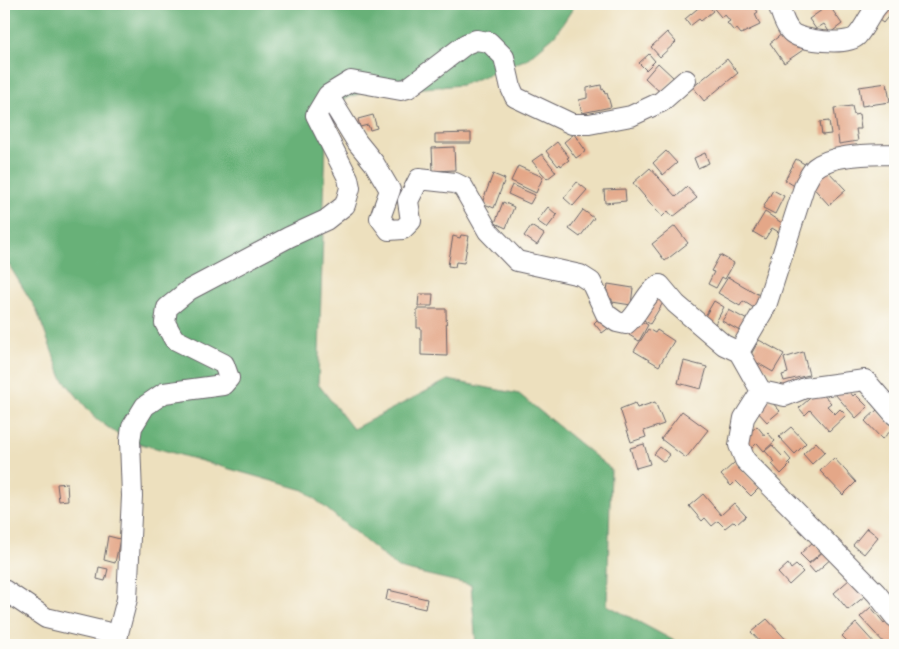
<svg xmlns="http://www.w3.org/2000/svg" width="899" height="649" font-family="Pangolin,sans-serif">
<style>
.forest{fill:#67b178;stroke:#446a5a}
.building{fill:#e4a788}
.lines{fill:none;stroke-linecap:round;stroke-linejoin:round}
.minor-casing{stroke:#696469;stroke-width:22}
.minor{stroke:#fff;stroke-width:20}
</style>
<rect width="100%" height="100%" fill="#fdfcf7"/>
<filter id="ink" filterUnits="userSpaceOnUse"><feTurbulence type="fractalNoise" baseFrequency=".02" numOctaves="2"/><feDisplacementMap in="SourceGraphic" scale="10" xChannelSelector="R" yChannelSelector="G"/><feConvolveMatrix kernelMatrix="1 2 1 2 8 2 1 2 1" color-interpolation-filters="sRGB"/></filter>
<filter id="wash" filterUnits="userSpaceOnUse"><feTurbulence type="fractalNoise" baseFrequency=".0096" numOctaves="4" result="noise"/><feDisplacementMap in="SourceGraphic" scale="20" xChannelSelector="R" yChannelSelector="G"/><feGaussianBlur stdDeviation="1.12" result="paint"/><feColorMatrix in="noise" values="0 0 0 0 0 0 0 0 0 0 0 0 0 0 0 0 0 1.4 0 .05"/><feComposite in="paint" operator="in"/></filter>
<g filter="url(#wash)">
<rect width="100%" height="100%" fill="#ede0be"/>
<path class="forest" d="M4 4H576L555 35 527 59 462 85 361 93 340 101 326 142 318 384 353 429 448 380 519 394 611 469 607 605 682 645H476L471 585 398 568 304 490 124 439 95 418 62 378 36 309 4 257Z"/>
<g id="blocks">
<path class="building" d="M703 4H707L713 11 701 21 699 19 690 26 685 19Z
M713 4H752L758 12 755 14 760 25 741 34 737 29 734 31 727 23 730 21 725 15 721 17 711 5Z
M886 4H893L895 8 883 23 875 17Z
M829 5 842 24 830 33 824 24 816 29 809 19Z
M667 32 676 42 660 57 651 47Z
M782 34 788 43 794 39 803 50 784 63 770 43Z
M649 54 655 61 646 70 639 63Z
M727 59 738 73 704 101 693 87Z
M658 63 674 78 661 93 645 78Z
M887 83 890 102 862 106 859 87Z
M601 85 602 90 604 89 605 94 607 93 611 107 582 113 579 100 587 98V88Z
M852 106 854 115 859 114 861 129H856L858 141 839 144 834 108Z
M373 115 377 128 370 130 368 125 360 127 358 119Z
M829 121 831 134 822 135 820 122Z
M471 133V143H435V134Z
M574 134 586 151 576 158 564 142Z
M557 142 569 157 567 158 569 160 561 166 560 164 558 166 546 151Z
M454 147 455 170 433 171 432 148Z
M666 151 677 163 663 175 653 163Z
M705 153 709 163 698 168 694 158Z
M542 154 556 172 547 179 532 161Z
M796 159 808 166 796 187 785 180Z
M518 166 543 177 536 193 511 181Z
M650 168 676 197 687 187 697 198 673 217 668 211 662 217 633 183Z
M826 169 846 190 829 205 809 183Z
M493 174 505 179 494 208 482 203Z
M577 182 587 190 573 206 564 198Z
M512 185 535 195 530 204 508 194Z
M625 189 626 201 605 203 604 190Z
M773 190 784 196 775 214 763 208Z
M503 202 514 207 506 228 495 223Z
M548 207 557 215 547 228 537 221Z
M583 210 594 218 580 237 569 229Z
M765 212 785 225 780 233 772 228 765 239 753 232Z
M531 226 544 234 537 245 524 236Z
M675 226 688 243 665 261 652 244Z
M461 235 469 236 464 263 456 262 455 267 448 266 453 236 460 238Z
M720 255 734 263 725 279 722 277 716 288 708 284 714 272 711 271Z
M728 277 761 296 754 308 743 301 740 306 718 293Z
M608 284 633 288 631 305 612 302V299L606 298Z
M419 294H433L432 306H418Z
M652 294 664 301 650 324 639 317Z
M714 301 724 307 715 324 704 318Z
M417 309H446L447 356 421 355V328H417Z
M729 310 751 322 745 334 722 321Z
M601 316 610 327 602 333 594 323Z
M638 319 648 325 639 341 629 335Z
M648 329 655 333 657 330 674 341 659 366 634 351Z
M759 340 784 354 773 372 749 358Z
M803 352 809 375 784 381 782 375 788 373 784 358Z
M684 361 707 367 701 389 678 383Z
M840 387 846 394 849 391 853 396 855 394 868 407 856 418 834 393Z
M819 390 831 403 827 406 835 414 840 409 846 415 829 431 810 410 805 415 799 408Z
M769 399 780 411 767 422 756 410Z
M655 402 664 424 644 431 646 437 631 442 620 409 635 403 637 408Z
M877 410 894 428 882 439 865 421Z
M682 411 708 430 686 458 661 439Z
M757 426 765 436 768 433 775 441 764 451 757 443 751 449 743 439Z
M791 427 806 443 795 454 779 437Z
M816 442 825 452 812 464 803 454Z
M644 444 650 464 636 468 630 448Z
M772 445 782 456 785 453 791 460 788 463 790 465 781 474 772 464 775 462 765 451Z
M660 447 670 455 664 462 654 454Z
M834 458 856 482 843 495 820 471Z
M735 462 759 488 751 496 736 481 731 486 721 475Z
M67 483 68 500 59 501 57 484Z
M703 494 721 515 734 503 746 516 737 524 734 521 725 528 718 521 712 526 705 518 702 521 689 506Z
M867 528 878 537 864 554 853 545Z
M108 536 120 539 115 563 104 560Z
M814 541 823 551 809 563 800 554Z
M826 549 833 557 815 573 808 565Z
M788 564 791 569 796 565 803 572 789 585 778 573Z
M99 567 108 569 105 581 97 579Z
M850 579 866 591 863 595 865 596 848 610 834 593Z
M388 590 427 599 425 609 386 600Z
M871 607 884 623 889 619 895 626V645H886L860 617Z
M767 619 791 645H763L751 632Z
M856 623 876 645H851L842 636Z"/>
</g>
</g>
<g filter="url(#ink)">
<use href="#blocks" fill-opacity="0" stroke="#696469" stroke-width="1"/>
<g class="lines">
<defs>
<path id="minor" d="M778 4C781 12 784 25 791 32 800 41 847 46 857 36 866 26 870 13 879 4
M328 95 357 142 374 163 390 190 380 218 389 230 403 229 411 221 408 201 419 179 455 183 463 187 488 231 517 261 580 275 591 282 606 314 617 322 626 324C640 314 645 292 660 285L676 304 724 345 739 352 761 391 785 396 805 388 865 380 895 415
M739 352 766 306 805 184C808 179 811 172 815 168 834 153 872 155 895 154
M761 391 744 418 739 445 745 460 876 593 895 617
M4 590 46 618 118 635
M115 645 127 599 132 496 130 441 132 427 145 406 164 393 223 385 229 378 224 364 174 339 165 323 167 308 189 290 289 237 326 220 345 205 350 188 348 178 316 115 328 95 351 81 401 90 408 88 466 44 476 40 489 42 504 57 511 88 515 97 572 124H589L631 116 661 102 686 80"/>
</defs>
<use href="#minor" class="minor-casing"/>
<use href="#minor" class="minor"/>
</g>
</g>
<rect width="899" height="649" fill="none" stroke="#fdfcf7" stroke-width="20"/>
</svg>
